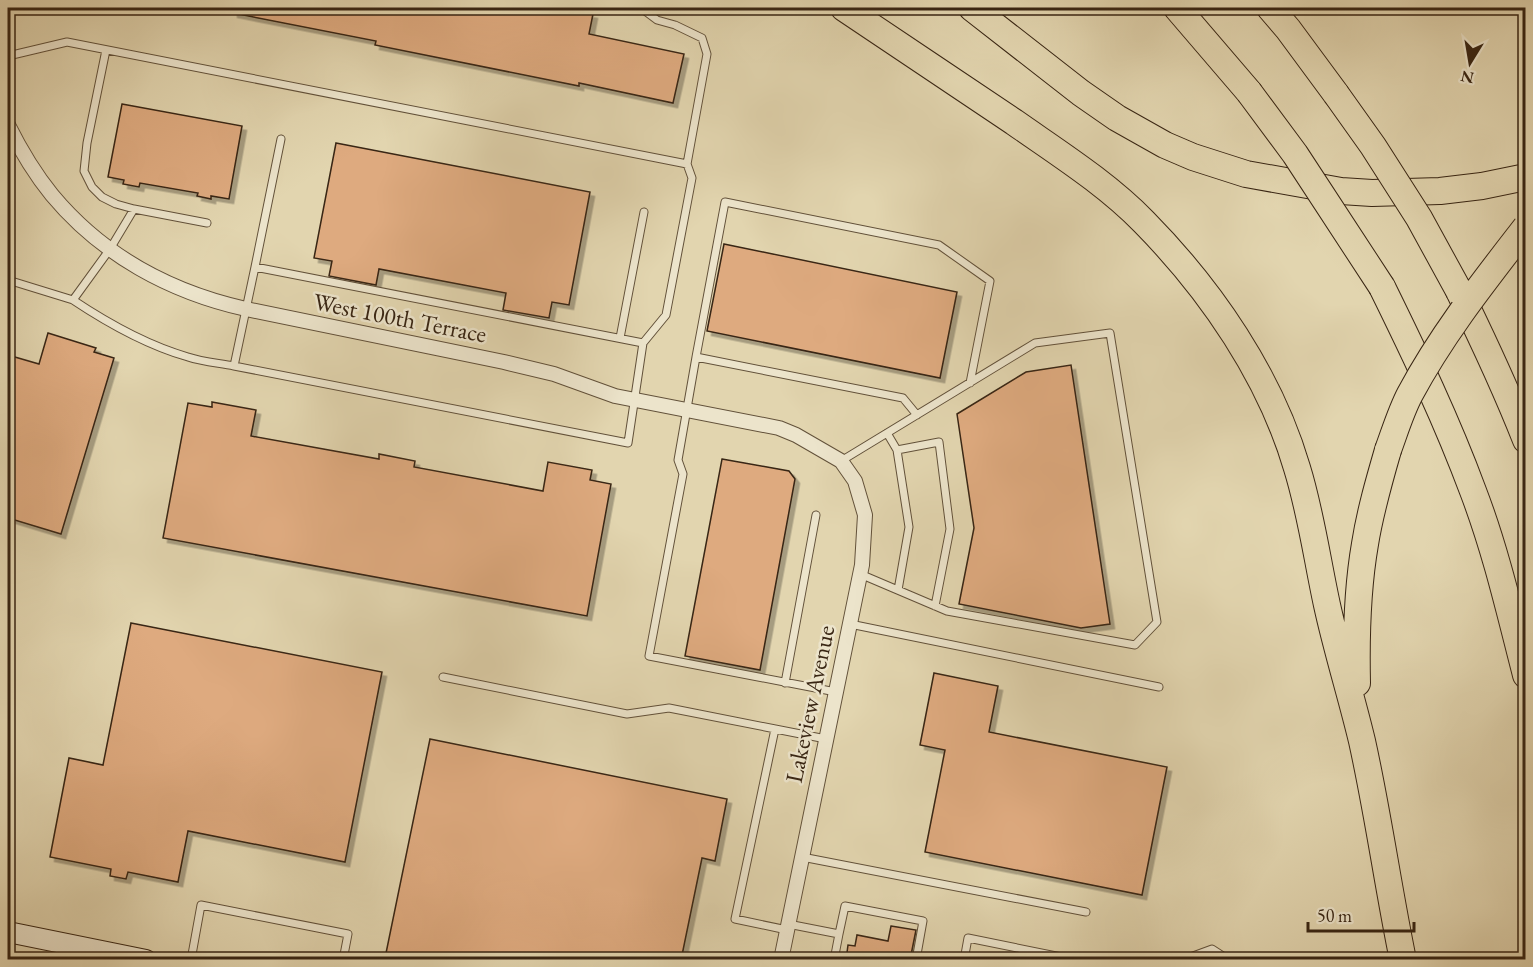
<svg xmlns="http://www.w3.org/2000/svg" width="1533" height="967" font-family="'EB Garamond',serif">
<style>
.building{fill:#deaa7f;stroke:#382513;stroke-width:1.5;filter:url(#shadow)}
.lines{fill:none;stroke-linecap:round;stroke-linejoin:round}
.lane-casing{stroke:#62513a;stroke-width:9}
.street-casing{stroke:#62513a;stroke-width:16}
.secondary-casing{stroke:#382513;stroke-width:22}
.highway-casing{stroke:#382513;stroke-width:28}
.lane{stroke:#ece4cb;stroke-width:7}
.street{stroke:#ece4cb;stroke-width:14}
.secondary{stroke:#ece4cb;stroke-width:20}
.highway{stroke:#e2d5af;stroke-width:26}
.highway-bridge-casing{stroke:#382513;stroke-width:28;stroke-linecap:butt}
.highway-bridge{stroke:#e2d5af;stroke-width:26}
.labels{text-anchor:middle;stroke-width:5;stroke-linejoin:round;paint-order:stroke}
.street-label{font-size:24px;fill:#382513;stroke:#ece4cb}
</style>
<defs>
<filter id="shadow"><feDropShadow dx="4.5" dy="4.5" stdDeviation="0" flood-color="#0004"/></filter>
</defs>
<rect width="100%" height="100%" fill="#e2d5af"/>
<filter id="stains"><feTurbulence type="fractalNoise" baseFrequency=".00333" numOctaves="4"/><feColorMatrix values="0 0 0 0 .2 0 0 0 0 .09 0 0 0 0 .02 0 0 0 .5 -.17"/></filter>
<radialGradient id="worn" r=".72"><stop offset=".6" stop-color="#630" stop-opacity="0"/><stop offset="1" stop-color="#630" stop-opacity=".3"/></radialGradient>
<path class="building" d="M233 8H561L593 14 589 34 684 54 673 103 579 83V86L375 45 376 41 233 13Z
M122 104 242 126 229 199 211 196V199L197 196 198 193 140 183 139 187 123 184 124 180 108 177Z
M336 143 590 192 569 305 552 302 549 318 503 310 506 293 379 269 376 285 329 276 332 261 314 258Z
M724 244 957 292 940 378 707 331Z
M48 333 96 348 94 352 114 358 61 534 8 518V355L39 364Z
M1071 365 1110 624 1081 628 959 604 974 528 957 414 1026 372Z
M212 402 256 410 251 436 379 459V454L415 461 414 467 543 491 548 462 592 470 590 480 611 484 587 616 163 538 188 403 212 407Z
M722 459 789 471 795 479 760 670 685 656Z
M131 623 382 672 345 862 188 831 178 882 128 872 126 879 110 876 111 869 50 857 69 758 103 765Z
M934 673 998 686 989 732 1167 767 1142 895 925 852 945 750 920 745Z
M430 739 727 799 715 861 702 858 681 960H392L385 958Z
M891 926 916 930 910 960H846L848 945 855 946 857 935 888 941Z"/>
<g class="lines">
<defs>
<path id="lane" d="M641 8 657 20 675 25 702 38 707 54 687 164
M106 50 87 143 84 171 92 187 102 197 116 204 134 209
M8 56 67 42 687 164 692 178 666 315 643 343
M8 154 19 146
M207 223 134 209 110 249 73 300C109 324 146 345 188 357 203 362 219 363 234 366
M255 267 643 343 628 443 234 366Z
M255 267 281 139
M8 280 73 300
M620 338 644 212
M696 357 725 202 939 245 990 281 970 383
M887 433 897 450 939 442 950 529 935 606
M897 450 909 527 898 590
M841 461 1035 343 1110 333 1157 622 1135 645 947 611 860 574
M850 624 1159 687
M443 677 627 714 669 708 826 739
M785 683 816 515
M836 692 649 656 683 474 678 460 696 357 903 398 917 415
M775 729 735 919 787 930
M802 857 1086 912
M788 924 839 934 834 960
M839 934 845 906 923 921 916 960
M191 960 201 905 348 934 343 960
M964 960 968 938 1076 960
M1182 960 1212 949 1229 960"/>
<path id="street" d="M8 125C20 149 34 173 52 195 102 255 170 292 246 309L504 362 554 374 615 396 779 428 796 435 841 461 855 481 865 515 862 565 781 960"/>
<path id="secondary" d="M8 932 146 960"/>
<path id="highway" d="M844 8C901 46 957 84 1014 122 1058 153 1106 183 1144 222 1211 290 1270 376 1297 468 1311 513 1317 559 1327 605 1337 651 1351 695 1362 741 1378 813 1388 887 1403 960
M972 8 1081 93 1117 118 1165 145 1193 157 1246 174 1341 191 1372 193 1440 191 1482 186 1526 177
M1177 8 1249 92
M1270 8 1288 29 1336 94
M1382 287C1415 354 1447 421 1473 491 1496 551 1510 613 1526 675
M1459 291C1483 340 1506 389 1526 440
M1357 683C1356 637 1357 590 1365 544 1370 512 1379 481 1388 450"/>
</defs>
<use href="#lane" class="lane-casing"/>
<use href="#street" class="street-casing"/>
<use href="#secondary" class="secondary-casing"/>
<use href="#highway" class="highway-casing"/>
<use href="#lane" class="lane"/>
<use href="#street" class="street"/>
<use href="#secondary" class="secondary"/>
<use href="#highway" class="highway"/>
<defs>
<path id="highway-bridge" d="M1249 92 1295 154 1382 287
M1336 94 1373 146 1419 218 1459 291
M1388 450C1395 431 1401 411 1410 394 1442 334 1485 280 1526 227"/>
</defs>
<use href="#highway-bridge" class="highway-bridge-casing"/>
<use href="#highway-bridge" class="highway-bridge"/>
</g>
<g class="labels">
<g class="street-label">
<text transform="translate(400 318) rotate(11)" y="8">West 100th Terrace</text>
<text transform="translate(810 704) rotate(-78)" y="8">Lakeview Avenue</text>
</g>
</g>
<rect width="1533" height="967" fill="none" stroke="#e2d5af" stroke-width="30"/>
<rect x="9" y="9" width="1515" height="949" fill="none" stroke="#382513" stroke-width="3"/>
<rect x="15" y="15" width="1503" height="937" fill="none" stroke="#382513" stroke-width="1.5"/>
<g transform="translate(1470 63) rotate(191)" stroke="#ece4cb" stroke-width="4.5" paint-order="stroke">
<path d="M0-4.5L10 22L0 15L-10 22Z" fill="#382513"/>
<text y="-9" font-size="16" font-weight="bold" text-anchor="middle" fill="#382513">N</text>
</g>
<path d="M1308 922v9h106v-9" fill="none" stroke="#382513" stroke-width="3"/>
<text x="1317" y="922" font-size="18" fill="#382513" stroke="#ece4cb" stroke-width="4.5" paint-order="stroke">50 m</text>
<rect width="100%" height="100%" filter="url(#stains)"/>
<rect width="100%" height="100%" fill="url(#worn)"/>
</svg>
